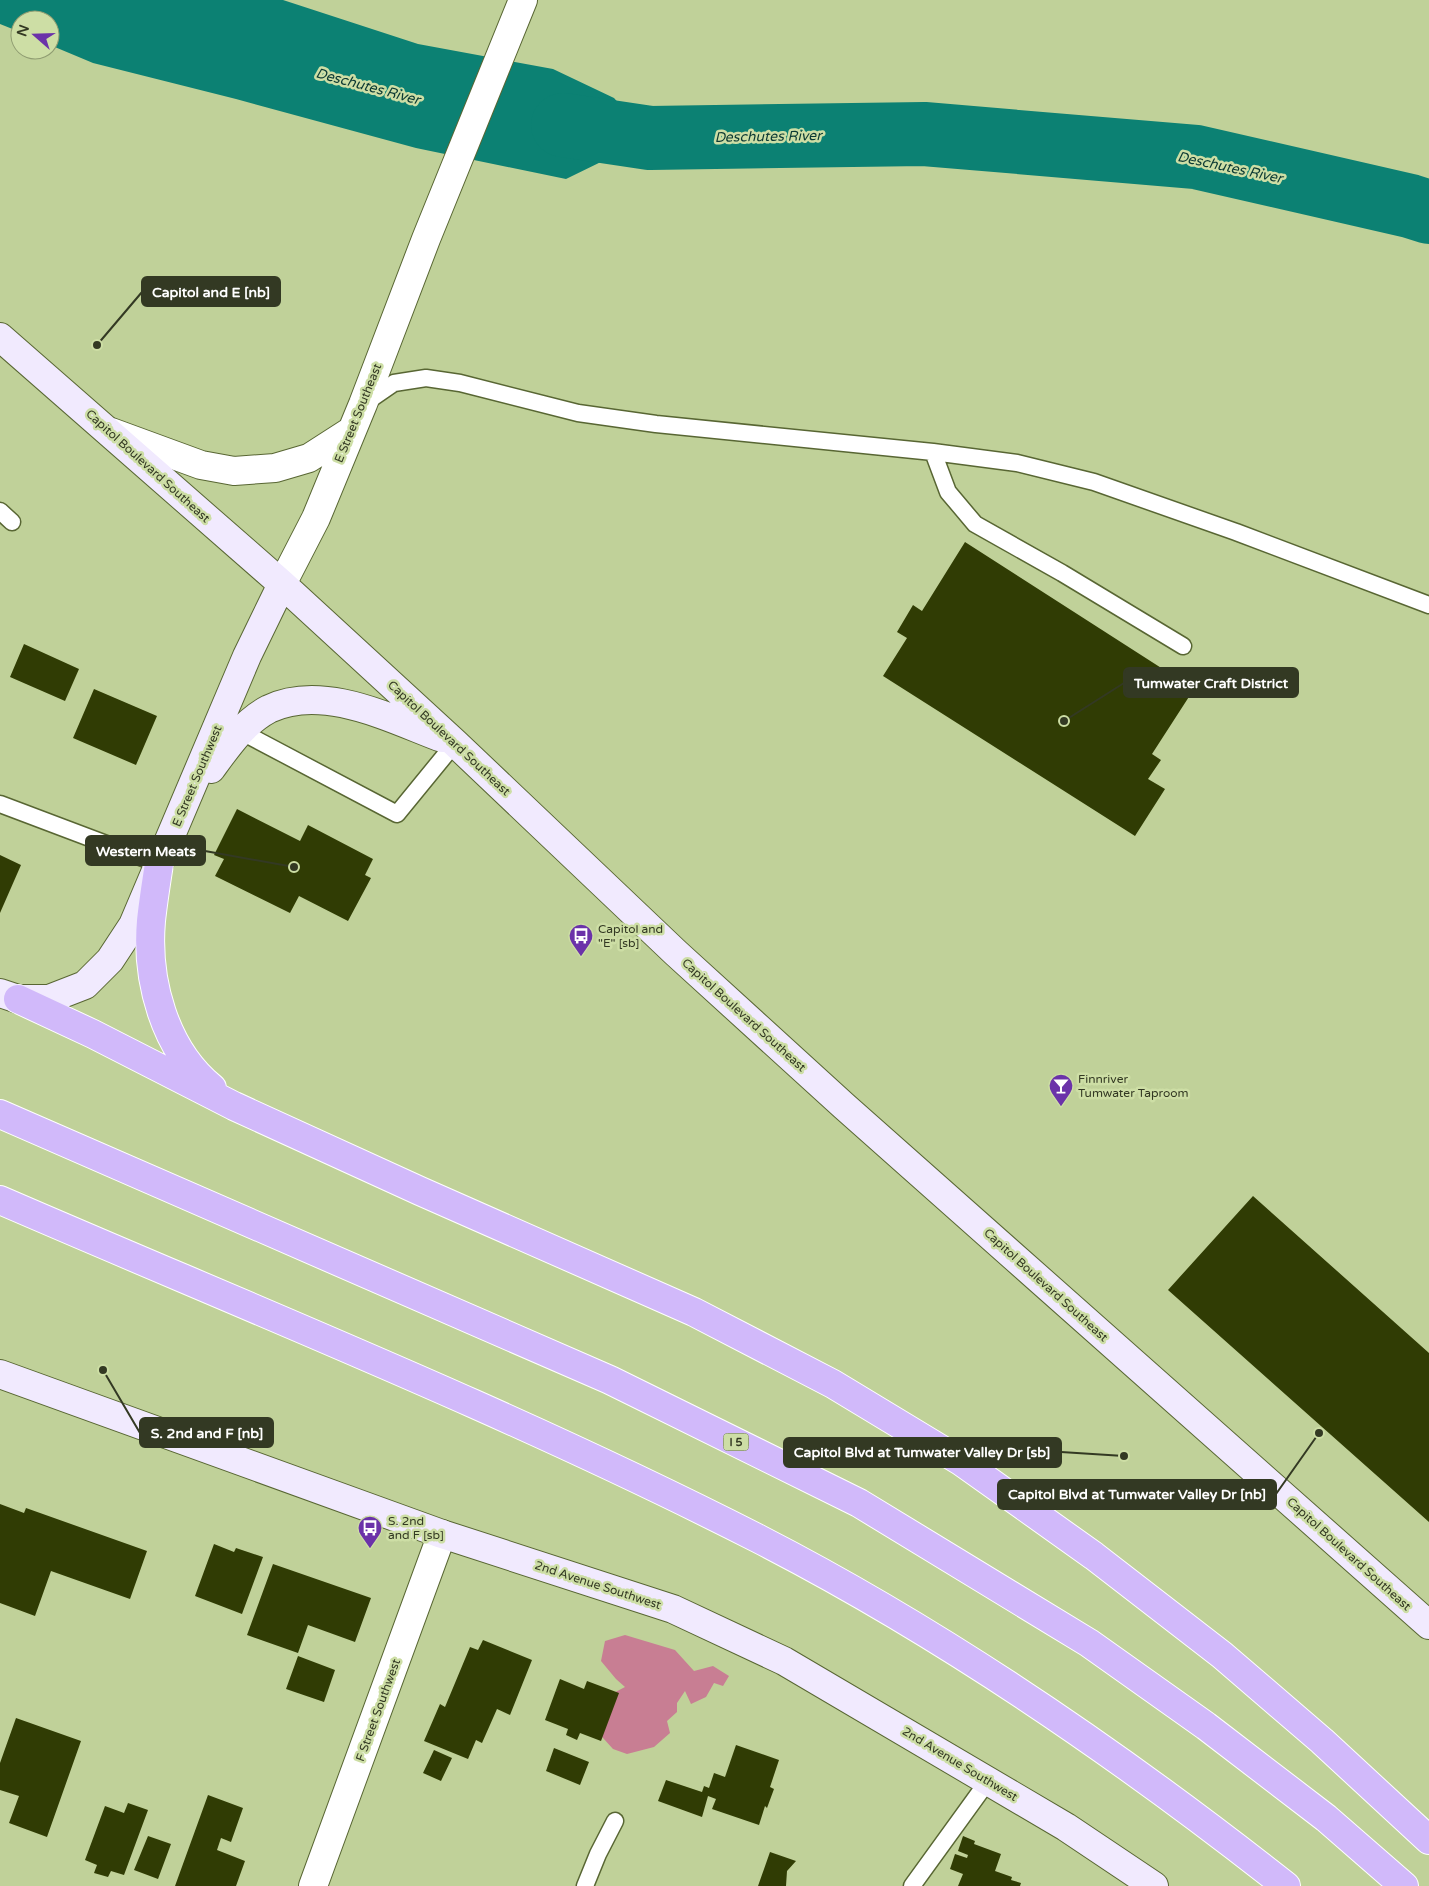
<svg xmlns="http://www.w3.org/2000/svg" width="1429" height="1886" font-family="'Varela Round',sans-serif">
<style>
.forest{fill:#c87e93}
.water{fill:#0c8173}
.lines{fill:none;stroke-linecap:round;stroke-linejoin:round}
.river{stroke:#0c8173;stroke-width:64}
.building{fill:#303c04}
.lane-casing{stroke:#586633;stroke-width:19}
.street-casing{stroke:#586633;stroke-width:30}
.secondary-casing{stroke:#586633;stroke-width:30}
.highway-casing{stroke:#fff;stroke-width:30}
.lane{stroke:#fff;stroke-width:16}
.street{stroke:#fff;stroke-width:28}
.secondary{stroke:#f1eafe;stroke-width:28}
.highway{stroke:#d1b9fa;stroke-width:28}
.labels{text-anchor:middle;stroke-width:5;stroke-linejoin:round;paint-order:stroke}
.shield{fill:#cddea5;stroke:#616a4a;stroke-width:1}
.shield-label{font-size:11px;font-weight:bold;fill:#333923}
.street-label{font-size:12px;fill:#333923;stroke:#cddea5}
.poi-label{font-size:12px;fill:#333923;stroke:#cddea5;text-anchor:start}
.water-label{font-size:14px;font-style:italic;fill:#0b3933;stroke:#cddea5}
.leader{fill:none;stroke:#333923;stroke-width:2}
.callout-dot{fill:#333923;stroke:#cddea5;stroke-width:2}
.callout{fill:#333923;stroke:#333923;stroke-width:2}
.callout-label{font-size:14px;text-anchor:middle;font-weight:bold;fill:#fff}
</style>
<rect width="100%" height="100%" fill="#c0d199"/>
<path class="forest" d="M625 1635 675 1650 694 1671 713 1666 729 1676 723 1686 714 1683 706 1697 691 1704 685 1691 677 1703V1712L667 1721 670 1733 654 1747 627 1754 613 1749 594 1728 600 1700 625 1687 616 1679 601 1661 605 1641Z"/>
<path class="water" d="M0 0H283L418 44 553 69 614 98 650 138 566 179 416 148 236 99 93 63 50 45V20H20V32L0 24Z"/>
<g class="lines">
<path class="river" d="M563 125 650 138 924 134 1196 157 1410 206 1429 212"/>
</g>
<path class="building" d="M965 542 1194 689 1152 754 1161 760 1148 779 1165 789 1135 836 883 676 907 638 897 632 913 605 922 611Z
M24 644 79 669 65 701 10 677Z
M94 689 157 716 136 765 73 738Z
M237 809 300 841 308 825 373 859 365 875 371 878 348 921 299 896 290 913 215 876 224 859 214 855Z
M0 855 21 865 0 913Z
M1253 1196 1429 1353V1522L1168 1290Z
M0 1504 24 1513 26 1508 147 1551 130 1599 51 1571 35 1616 0 1603Z
M214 1544 234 1552 236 1548 263 1557 242 1614 195 1596Z
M273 1564 371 1598 355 1642 308 1625 298 1653 247 1635Z
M483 1640 532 1660 510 1715 497 1709 482 1743 476 1740 468 1759 424 1741 440 1704 445 1707 470 1647 478 1650Z
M298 1656 335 1670 324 1702 286 1689Z
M560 1679 584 1689 587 1681 619 1693 601 1741 580 1733 577 1740 566 1735 568 1729 545 1720Z
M16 1718 81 1741 47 1837 9 1823 19 1796 0 1790V1763Z
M736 1745 779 1760 770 1787 774 1789 767 1808 765 1806 759 1825 712 1809 716 1799 708 1796 702 1817 658 1801 666 1780 702 1792 704 1786 709 1788 714 1773 725 1777Z
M554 1748 589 1762 580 1785 546 1771Z
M434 1750 452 1758 441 1781 423 1773Z
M208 1795 243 1808 231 1842 221 1838 217 1850 245 1861 236 1886H175Z
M128 1803 148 1810 124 1875 111 1871 108 1877 94 1873 97 1865 85 1860 105 1806 124 1813Z
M148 1836 171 1844 158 1879 134 1870Z
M963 1836 975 1841 974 1844 1001 1854 995 1871 1012 1877 1011 1880 1021 1883 1020 1886H958L963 1874 950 1869 955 1854 967 1858 968 1855 958 1851Z
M770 1852 796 1861 787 1871 786 1886H758Z"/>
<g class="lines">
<defs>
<path id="lane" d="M365 403 394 383 426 378 460 383 578 413 656 424 933 452 1017 463 1094 482 1236 532 1429 605
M933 452 948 492 975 524 1062 573 1183 646
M0 511 12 522
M240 731 397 814 455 743
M0 804 159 864
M585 1886 598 1854 615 1821
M912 1886 988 1781"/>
<path id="street" d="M111 432 201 465 234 471 275 468 309 458 351 431
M282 584 316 518 363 404 426 239 523 0
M313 1886 442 1534"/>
<path id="secondary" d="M0 337 282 584 455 743 676 953 844 1106 1429 1625
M211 769C227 747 244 722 269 709 323 683 391 719 442 738
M0 993 18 999H49L85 985 110 960 133 925 247 656 282 584
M0 1374 442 1534 673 1609 784 1661 1066 1827 1154 1886"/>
<path id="highway" d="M159 864C156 883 153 902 151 921 146 980 164 1049 212 1088
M18 999 93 1034 234 1106 420 1191 694 1312 833 1384 962 1462 1094 1556 1222 1655 1322 1741 1429 1840
M0 1114 610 1380 859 1503 1089 1643 1206 1726 1326 1818 1404 1886
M0 1200C254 1310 512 1413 759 1539 946 1635 1121 1756 1286 1886"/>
</defs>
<use href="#lane" class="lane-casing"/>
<use href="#street" class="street-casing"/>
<use href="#secondary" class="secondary-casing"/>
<use href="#highway" class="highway-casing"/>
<use href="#lane" class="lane"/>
<use href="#street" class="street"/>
<use href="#secondary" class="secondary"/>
<use href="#highway" class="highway"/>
</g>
<defs>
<symbol id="bus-pin" viewBox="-11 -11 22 30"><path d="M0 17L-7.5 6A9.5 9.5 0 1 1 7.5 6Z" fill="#6b32a9" stroke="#cddea5"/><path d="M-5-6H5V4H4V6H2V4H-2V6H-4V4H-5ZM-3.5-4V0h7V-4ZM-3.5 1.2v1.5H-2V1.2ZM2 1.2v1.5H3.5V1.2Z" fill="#fff"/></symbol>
<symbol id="bar-pin" viewBox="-11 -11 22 30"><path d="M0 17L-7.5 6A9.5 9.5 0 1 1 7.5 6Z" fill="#6b32a9" stroke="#cddea5"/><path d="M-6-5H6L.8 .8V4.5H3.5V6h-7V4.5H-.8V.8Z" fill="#fff"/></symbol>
</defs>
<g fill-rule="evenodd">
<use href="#bus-pin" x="567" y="922" width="28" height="38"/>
<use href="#bar-pin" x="1047" y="1072" width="28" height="38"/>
<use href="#bus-pin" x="356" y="1514" width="28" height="38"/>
</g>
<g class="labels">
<rect class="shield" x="723.5" y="1433.5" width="25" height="17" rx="4"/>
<g class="shield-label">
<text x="736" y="1446">I 5</text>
</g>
<g class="street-label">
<text transform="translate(358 413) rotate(-68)" y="4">E Street Southeast</text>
<text transform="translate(148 466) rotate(42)" y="4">Capitol Boulevard Southeast</text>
<text transform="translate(449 738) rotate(43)" y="4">Capitol Boulevard Southeast</text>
<text transform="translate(197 776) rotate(-67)" y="4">E Street Southwest</text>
<text transform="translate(744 1015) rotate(42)" y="4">Capitol Boulevard Southeast</text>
<text transform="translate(1046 1285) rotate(42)" y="4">Capitol Boulevard Southeast</text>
<text transform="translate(1349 1554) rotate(42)" y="4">Capitol Boulevard Southeast</text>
<text transform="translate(598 1585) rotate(18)" y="4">2nd Avenue Southwest</text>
<text transform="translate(378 1710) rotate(-70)" y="4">F Street Southwest</text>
<text transform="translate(960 1764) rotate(31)" y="4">2nd Avenue Southwest</text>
</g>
<g class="poi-label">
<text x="598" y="933">Capitol and<tspan x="598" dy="14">"E" [sb]</tspan></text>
<text x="1078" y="1083">Finnriver<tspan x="1078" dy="14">Tumwater Taproom</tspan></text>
<text x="388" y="1525">S. 2nd<tspan x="388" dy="14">and F [sb]</tspan></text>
</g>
<g class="water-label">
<text transform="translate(368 86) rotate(15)" y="5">Deschutes River</text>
<text transform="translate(768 136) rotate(-1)" y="5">Deschutes River</text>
<text transform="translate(1230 167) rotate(12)" y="5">Deschutes River</text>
</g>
</g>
<path class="leader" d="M97 345L142 292M1064 721L1124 683M294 867L205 851M103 1370L140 1433M1124 1456L1061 1452M1319 1433L1276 1494"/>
<g class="callout-dot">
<circle cx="97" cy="345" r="5"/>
<circle cx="1064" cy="721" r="5"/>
<circle cx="294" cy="867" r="5"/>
<circle cx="103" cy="1370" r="5"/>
<circle cx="1124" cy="1456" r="5"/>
<circle cx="1319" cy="1433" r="5"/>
</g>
<g class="callout">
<rect x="142" y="277" width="138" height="29" rx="5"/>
<rect x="1124" y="668" width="174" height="29" rx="5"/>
<rect x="86" y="836" width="119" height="29" rx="5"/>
<rect x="140" y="1418" width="133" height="29" rx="5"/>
<rect x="784" y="1438" width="277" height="29" rx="5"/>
<rect x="998" y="1480" width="278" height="29" rx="5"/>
</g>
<g class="callout-label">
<text x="211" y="297">Capitol and E [nb]</text>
<text x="1211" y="688">Tumwater Craft District</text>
<text x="146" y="856">Western Meats</text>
<text x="207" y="1438">S. 2nd and F [nb]</text>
<text x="922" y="1457">Capitol Blvd at Tumwater Valley Dr [sb]</text>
<text x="1137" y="1499">Capitol Blvd at Tumwater Valley Dr [nb]</text>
</g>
<g transform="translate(35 35) rotate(290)"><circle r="24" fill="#cddea5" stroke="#8f9c71"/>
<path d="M0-4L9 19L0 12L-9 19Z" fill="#6b32a9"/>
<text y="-8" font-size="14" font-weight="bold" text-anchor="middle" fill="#333923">N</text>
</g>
</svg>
